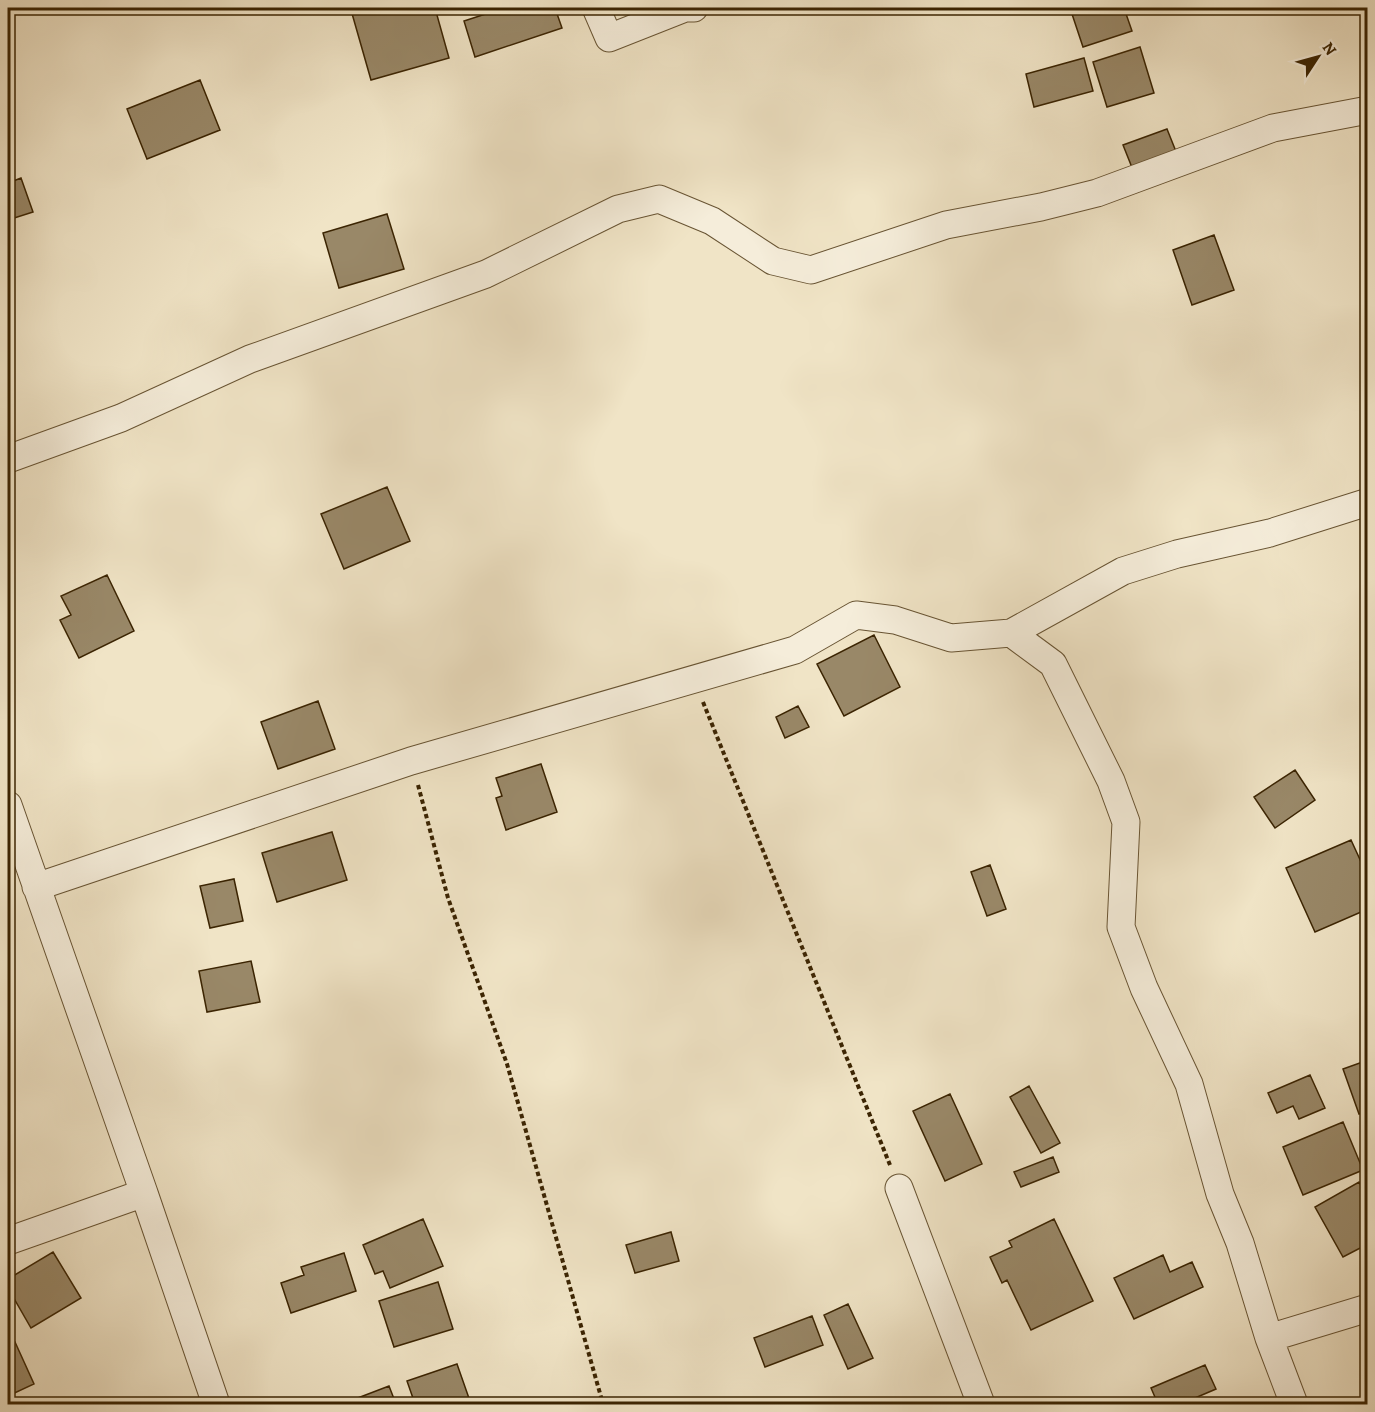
<svg xmlns="http://www.w3.org/2000/svg" width="1375" height="1412" font-family="Alegreya,serif">
<style>
.building{fill:#998868;stroke:#3b2402;stroke-width:1.5}
.lines{fill:none;stroke-linecap:round;stroke-linejoin:round}
.minor-casing{stroke:#685433;stroke-width:29}
.path{stroke:#3b2402;stroke-width:4;stroke-dasharray:4.5 3;stroke-linecap:butt}
.minor{stroke:#f5edda;stroke-width:27}
</style>
<rect width="100%" height="100%" fill="#f0e4c6"/>
<filter id="stains"><feTurbulence type="fractalNoise" baseFrequency=".00333" numOctaves="4"/><feColorMatrix values="0 0 0 0 .2 0 0 0 0 .09 0 0 0 0 .02 0 0 0 .5 -.17"/></filter>
<radialGradient id="worn" r=".72"><stop offset=".6" stop-color="#630" stop-opacity="0"/><stop offset="1" stop-color="#630" stop-opacity=".3"/></radialGradient>
<path class="building" d="M360 8H435L449 58 371 80 351 10Z
M504 8H555L562 28 475 57 464 21Z
M1070 8H1124L1132 31 1083 47Z
M1140 47 1154 93 1107 107 1093 62Z
M1084 58 1093 91 1034 107 1026 74Z
M200 80 220 130 147 159 127 109Z
M1167 129 1177 154 1133 170 1123 145Z
M21 178 33 212 8 220V183Z
M387 214 404 269 339 288 323 233Z
M1214 235 1234 290 1192 305 1173 250Z
M387 487 410 541 344 569 321 514Z
M107 575 134 631 79 658 60 620 71 615 61 596Z
M874 635 900 687 844 716 817 664Z
M318 701 335 749 278 769 261 722Z
M798 706 809 727 785 738 776 717Z
M541 764 557 812 506 830 496 798 502 796 496 778Z
M1295 770 1315 800 1275 828 1254 797Z
M332 832 347 880 277 902 262 853Z
M1351 840 1368 877V909L1315 932 1286 868Z
M990 865 1006 909 987 916 971 872Z
M234 879 243 921 210 928 200 886Z
M251 961 260 1002 207 1012 199 971Z
M1368 1060V1111L1359 1114 1343 1069Z
M1310 1075 1325 1108 1299 1119 1293 1106 1277 1113 1268 1093Z
M1029 1086 1060 1143 1041 1153 1010 1097Z
M950 1094 982 1164 945 1181 913 1111Z
M1343 1122 1363 1170 1303 1195 1283 1147Z
M1053 1157 1059 1172 1021 1187 1014 1172Z
M1359 1182 1368 1197V1244L1343 1257 1315 1207Z
M423 1219 443 1266 390 1288 383 1271 375 1274 363 1245Z
M1054 1219 1093 1301 1031 1330 1007 1280 1002 1283 990 1257 1012 1247 1009 1241Z
M671 1232 679 1261 635 1273 626 1245Z
M53 1252 81 1298 31 1328 8 1288V1279Z
M344 1253 356 1291 291 1313 281 1283 304 1275 301 1267Z
M1163 1255 1170 1272 1192 1262 1203 1287 1134 1319 1114 1278Z
M438 1282 453 1329 394 1347 379 1301Z
M848 1304 873 1358 848 1369 824 1315Z
M812 1316 823 1345 765 1367 754 1338Z
M15 1342 34 1384 8 1396V1346Z
M457 1364 471 1404H415L407 1381Z
M1205 1365 1216 1389 1181 1404H1158L1151 1388Z
M389 1386 396 1404H342Z
M126 1399 128 1404H113Z"/>
<g class="lines">
<defs>
<path id="minor" d="M596 8 609 38 685 8H694
M8 459 121 418 250 359 486 274 618 209 659 199 712 221 773 261 811 270 946 225 1041 207 1097 193 1273 128 1368 110
M1011 633 1053 664 1111 781 1126 822 1121 927 1144 988 1189 1084 1220 1194 1240 1243 1269 1338
M8 805 144 1193
M36 887 411 761 795 650 856 615 895 620 951 638 1011 633 1123 571 1177 554 1270 533 1368 502
M899 1188 981 1404
M8 1241 144 1193 216 1404
M1294 1404 1269 1338 1368 1308"/>
</defs>
<use href="#minor" class="minor-casing"/>
<path class="path" d="M703 702 890 1165
M418 785 448 898 507 1064 603 1404"/>
<use href="#minor" class="minor"/>
</g>
<rect width="1375" height="1412" fill="none" stroke="#f0e4c6" stroke-width="30"/>
<rect x="9" y="9" width="1357" height="1394" fill="none" stroke="#3b2402" stroke-width="3"/>
<rect x="15" y="15" width="1345" height="1382" fill="none" stroke="#3b2402" stroke-width="1.5"/>
<g transform="translate(1318 57) rotate(54)" stroke="#f5edda" stroke-width="4.5" paint-order="stroke">
<path d="M0-4.5L10 22L0 15L-10 22Z" fill="#3b2402"/>
<text y="-9" font-size="16" font-weight="bold" text-anchor="middle" fill="#3b2402">N</text>
</g>
<rect width="100%" height="100%" filter="url(#stains)"/>
<rect width="100%" height="100%" fill="url(#worn)"/>
</svg>
